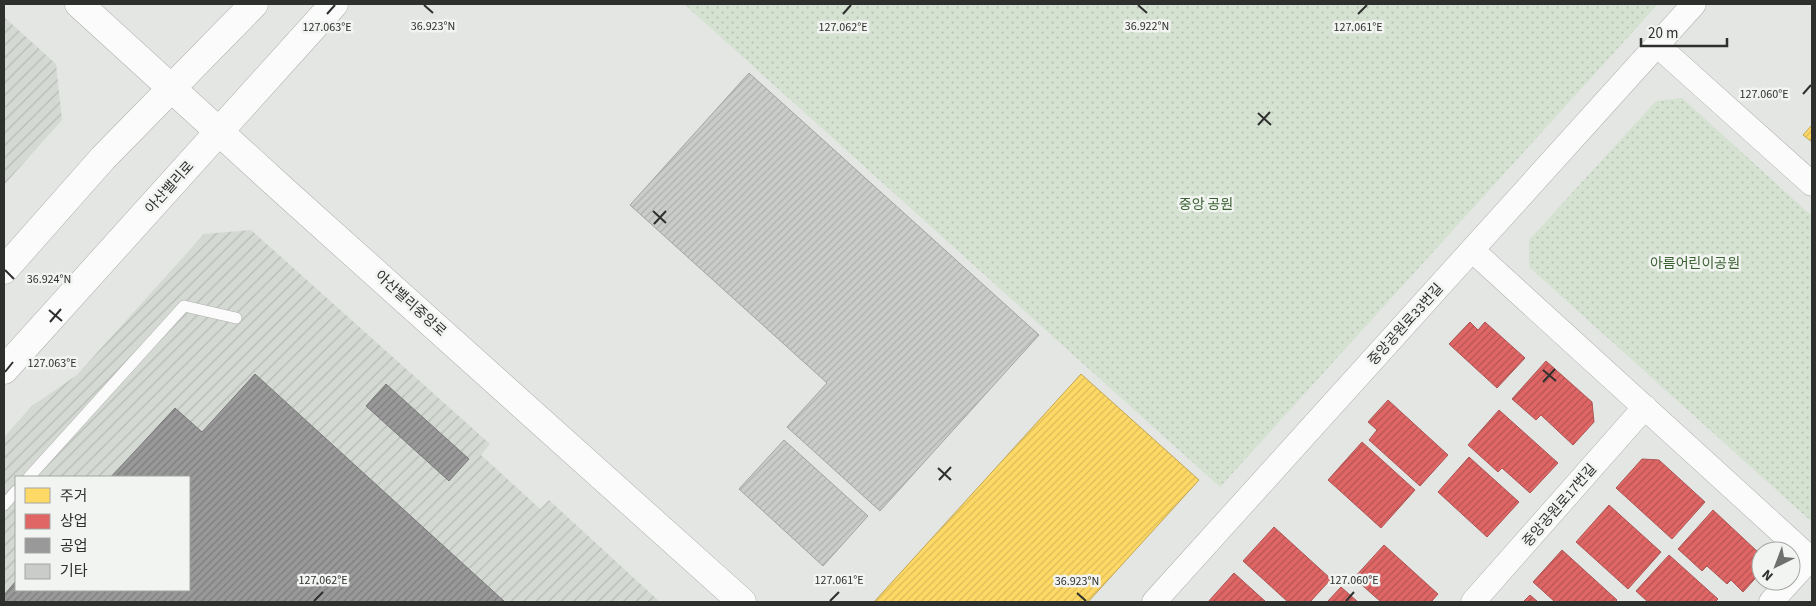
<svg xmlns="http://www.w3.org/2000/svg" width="1816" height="606" font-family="'Source Sans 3','Noto Sans KR',sans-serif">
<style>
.industrial{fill:url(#industrial-furrows);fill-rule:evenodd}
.park{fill:url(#park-dots)}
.homes{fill:url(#homes-hatch);stroke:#c0a655}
.shops{fill:url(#shops-hatch);stroke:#ab5655}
.industry{fill:url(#industry-hatch);stroke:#797a79}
.building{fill:url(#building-hatch);stroke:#a3a4a2}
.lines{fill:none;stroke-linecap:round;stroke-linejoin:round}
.service-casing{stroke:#aeb0ad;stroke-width:12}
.minor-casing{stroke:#aeb0ad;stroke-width:25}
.tertiary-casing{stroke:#aeb0ad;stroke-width:29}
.service{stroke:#fbfbfb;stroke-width:11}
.minor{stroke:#fbfbfb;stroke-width:24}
.tertiary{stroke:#fbfbfb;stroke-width:28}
.ticks{fill:none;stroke:#2e302e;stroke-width:2}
.labels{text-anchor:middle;stroke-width:5;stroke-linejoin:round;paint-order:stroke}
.street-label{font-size:14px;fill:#2e302e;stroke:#f1f4f0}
.park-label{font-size:14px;fill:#3c6233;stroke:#f1f4f0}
.ticks-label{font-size:12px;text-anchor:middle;fill:#2e302e;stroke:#f1f4f0;stroke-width:5;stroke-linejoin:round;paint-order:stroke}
</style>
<defs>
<pattern id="industrial-furrows" width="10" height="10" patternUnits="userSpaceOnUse" patternTransform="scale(1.25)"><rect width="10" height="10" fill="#d4d9d3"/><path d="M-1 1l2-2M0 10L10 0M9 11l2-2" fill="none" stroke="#b6bbb5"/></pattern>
<pattern id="park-dots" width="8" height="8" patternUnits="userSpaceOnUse" patternTransform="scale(1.25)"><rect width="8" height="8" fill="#d5e2d1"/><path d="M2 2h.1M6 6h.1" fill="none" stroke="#b7c2b4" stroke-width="1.8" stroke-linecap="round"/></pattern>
<pattern id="homes-hatch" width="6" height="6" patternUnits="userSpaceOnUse" patternTransform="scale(1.25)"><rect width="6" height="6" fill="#ffd966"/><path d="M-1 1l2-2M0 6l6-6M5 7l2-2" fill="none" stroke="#dbbb59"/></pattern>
<pattern id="shops-hatch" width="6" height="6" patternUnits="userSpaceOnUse" patternTransform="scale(1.25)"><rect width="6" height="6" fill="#e06666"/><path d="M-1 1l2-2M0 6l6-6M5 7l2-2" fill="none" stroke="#b65454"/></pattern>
<pattern id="industry-hatch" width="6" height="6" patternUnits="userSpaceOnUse" patternTransform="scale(1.25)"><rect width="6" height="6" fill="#999"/><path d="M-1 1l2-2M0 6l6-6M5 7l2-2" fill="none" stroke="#7d7d7d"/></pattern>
<pattern id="building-hatch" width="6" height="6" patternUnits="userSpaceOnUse" patternTransform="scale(1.25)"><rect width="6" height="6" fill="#caccc9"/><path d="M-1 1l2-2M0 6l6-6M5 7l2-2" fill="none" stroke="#aeb0ad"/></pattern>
</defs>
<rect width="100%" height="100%" fill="#e4e6e3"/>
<path class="industrial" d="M4 17 56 64 62 120 4 185Z
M251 230 490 444 481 455 526 496 540 509 549 500 660 602H4V437L32 406 77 375 204 234ZM16 477H189V590H16Z"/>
<path class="park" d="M684 4H1658L1220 487Z
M1682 98 1812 216V522L1529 267V240L1656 101Z"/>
<path class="homes" d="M1812 125V142L1803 135Z
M1081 374 1199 480 1088 602H874Z"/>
<path class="shops" d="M1470 322 1478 330 1485 322 1525 358 1497 388 1449 344Z
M1546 361 1592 402 1594 422 1573 445 1541 415 1536 420 1512 399Z
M1388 400 1448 455 1420 486 1369 440 1377 430 1368 422Z
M1499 410 1558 463 1530 493 1502 468 1498 472 1468 445Z
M1362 442 1415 490 1381 528 1328 480Z
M1469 457 1519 502 1487 537 1438 492Z
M1642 459 1659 460 1705 502 1672 539 1616 488Z
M1609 505 1661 552 1628 589 1576 542Z
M1713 510 1759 553 1761 572 1743 592 1731 580 1727 584 1707 566 1702 571 1678 549Z
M1274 527 1331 579 1310 602H1288L1243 561Z
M1384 545 1438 594 1431 602H1381L1354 578Z
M1562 550 1617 600 1615 602H1555L1533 582Z
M1669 555 1718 599 1715 602H1648L1636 591Z
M1234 573 1266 602H1208Z
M1341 587 1358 602H1327Z
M1530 595 1538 602H1523Z"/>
<path class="industry" d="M255 374 505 602H4V595L16 581V590H189V477H111L175 408 202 432Z
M386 384 469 459 449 481 366 406Z"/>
<path class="building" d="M749 73 1039 335 880 511 787 427 827 383 630 205Z
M784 440 868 516 823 566 739 489Z"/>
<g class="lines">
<defs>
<path id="service" d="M29 477 184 306 236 318
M4 505 16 491"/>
<path id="minor" d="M1657 45 1812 184
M1472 250 1812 560
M1791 580 1811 558
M1154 602 1694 4
M1473 602 1645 407
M1771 602 1790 581"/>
<path id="tertiary" d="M79 4 283 190 742 602
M4 270 103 158 254 4
M4 370 334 4"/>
</defs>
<use href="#service" class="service-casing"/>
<use href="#minor" class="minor-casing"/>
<use href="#tertiary" class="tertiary-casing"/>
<use href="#service" class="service"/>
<use href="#minor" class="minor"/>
<use href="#tertiary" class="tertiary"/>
</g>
<path class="ticks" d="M424 5 433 13M1138 5 1147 13M327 14 335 5M843 14 851 5M1358 14 1367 5M1803 94 1811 85M1258 113 1271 125M1258 125 1270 112M653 211 666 223M654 224 666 211M5 270 14 279M49 310 62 321M50 322 61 309M1543 370 1556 381M5 372 13 362M1543 382 1555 369M938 468 951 480M939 480 951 467M1077 593 1086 601M314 601 323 592M830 601 839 592M1346 601 1354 592"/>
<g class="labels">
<g class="street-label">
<text transform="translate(169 187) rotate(-48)" y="5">아산밸리로</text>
<text transform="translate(411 303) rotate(42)" y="5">아산밸리중앙로</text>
<text transform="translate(1405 324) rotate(-48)" y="5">중앙공원로33번길</text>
<text transform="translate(1559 505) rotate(-49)" y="5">중앙공원로17번길</text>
</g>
<g class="park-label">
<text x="1206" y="209">중앙 공원</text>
<text x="1695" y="268">아름어린이공원</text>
</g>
</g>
<g class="ticks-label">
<text x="433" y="30">36.923°N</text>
<text x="1147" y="30">36.922°N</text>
<text x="327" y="31">127.063°E</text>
<text x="843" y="31">127.062°E</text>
<text x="1358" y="31">127.061°E</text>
<text x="1764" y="98">127.060°E</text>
<text x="49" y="283">36.924°N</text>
<text x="52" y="367">127.063°E</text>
<text x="323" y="584">127.062°E</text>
<text x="839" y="584">127.061°E</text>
<text x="1354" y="584">127.060°E</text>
<text x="1077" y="585">36.923°N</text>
</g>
<rect width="1816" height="606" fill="none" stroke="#2e302e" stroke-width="10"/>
<rect x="15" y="476" width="175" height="115" fill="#f1f4f0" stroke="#a3a6a2"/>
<rect x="25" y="488" width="25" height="15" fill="#ffd966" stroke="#a3a6a2"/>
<text x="60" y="501" font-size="15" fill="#2e302e">주거</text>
<rect x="25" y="514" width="25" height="15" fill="#e06666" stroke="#a3a6a2"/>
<text x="60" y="526" font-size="15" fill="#2e302e">상업</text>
<rect x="25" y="538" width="25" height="15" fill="#999999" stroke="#a3a6a2"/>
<text x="60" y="551" font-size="15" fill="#2e302e">공업</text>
<rect x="25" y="564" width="25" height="15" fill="#caccc9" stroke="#a3a6a2"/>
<text x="60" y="576" font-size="15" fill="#2e302e">기타</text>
<g transform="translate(1776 566) rotate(222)"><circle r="24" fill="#f1f4f0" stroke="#a3a6a2"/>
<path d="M0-4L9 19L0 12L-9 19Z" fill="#6e706d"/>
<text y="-8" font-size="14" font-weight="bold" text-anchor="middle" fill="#2e302e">N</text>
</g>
<path d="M1641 38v8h86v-8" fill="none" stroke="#2e302e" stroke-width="2.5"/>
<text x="1648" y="38" font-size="15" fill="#2e302e" stroke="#f1f4f0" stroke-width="4" paint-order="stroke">20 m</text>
</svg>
